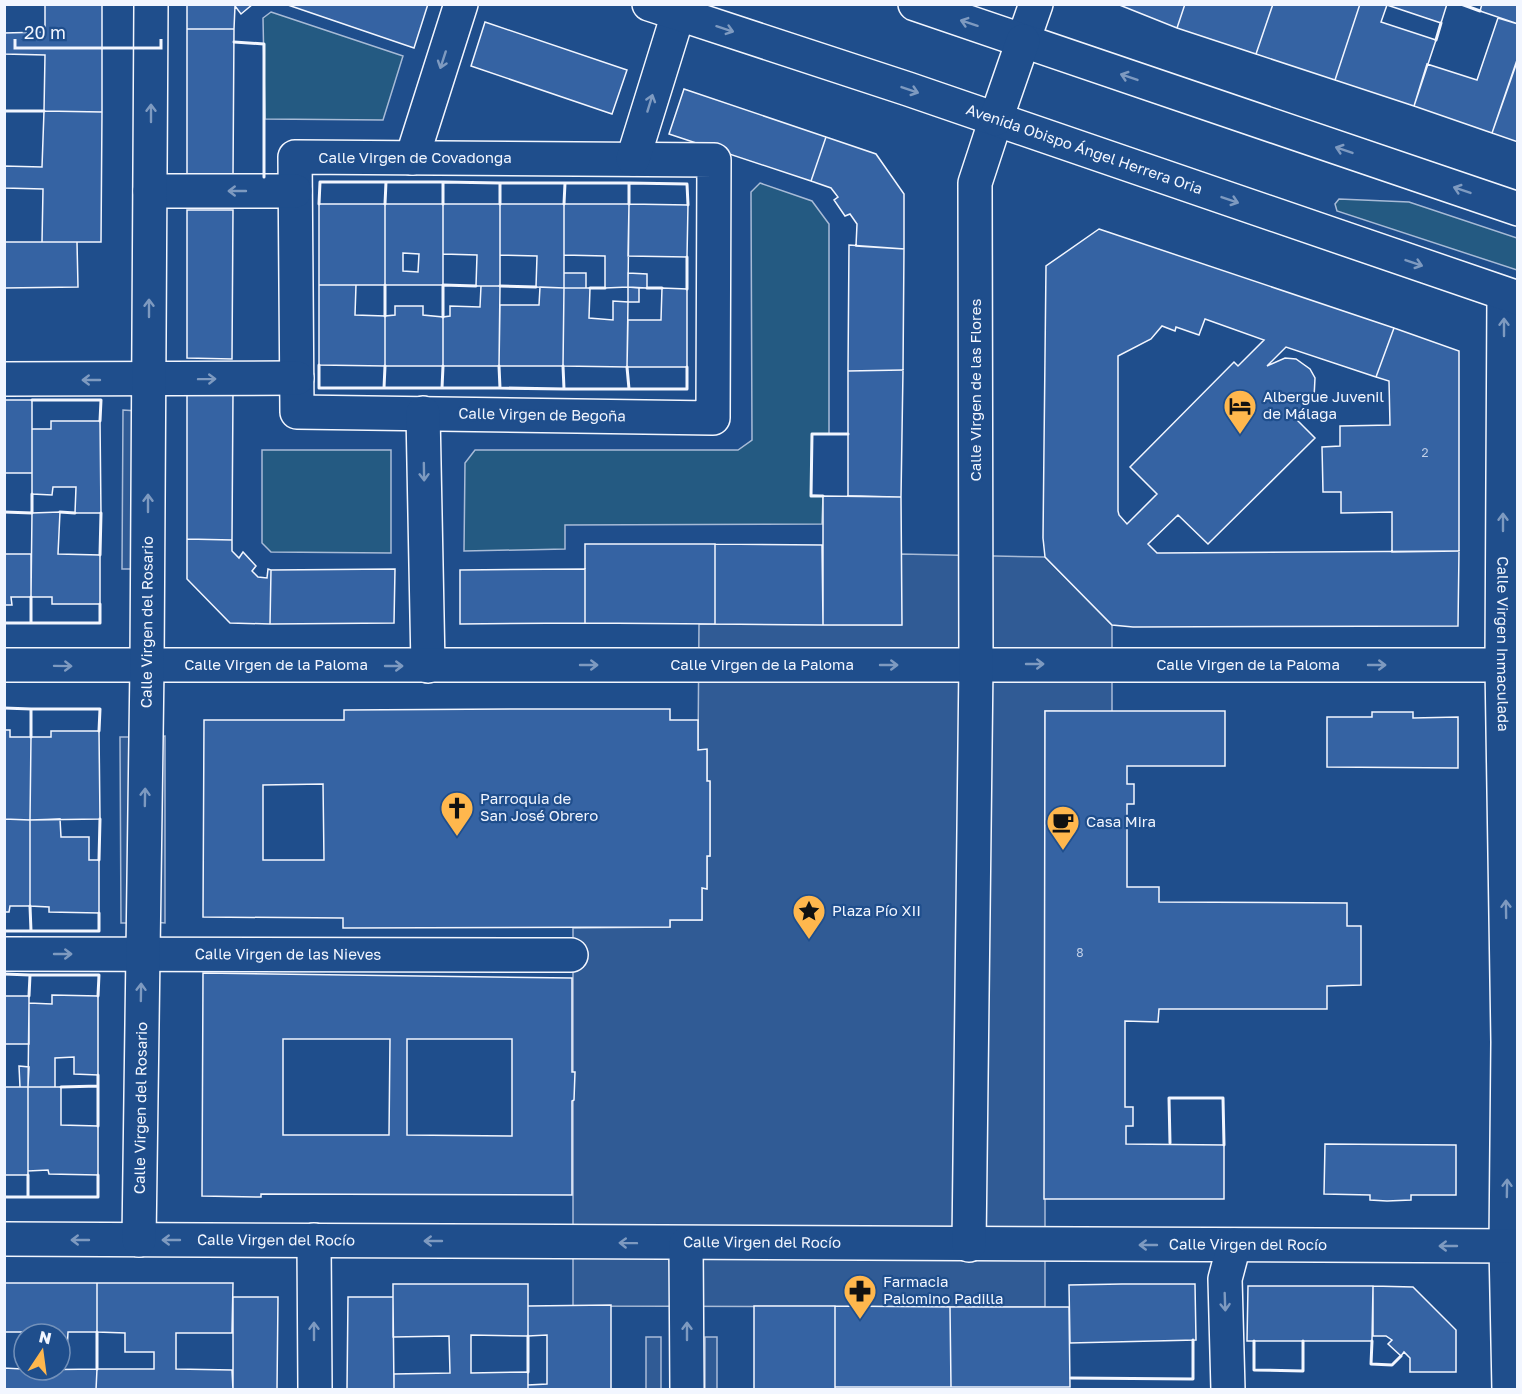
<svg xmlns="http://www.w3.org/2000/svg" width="1522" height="1394" font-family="'Golos Text',sans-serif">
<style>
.green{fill:#245a82;stroke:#a8bbd7;stroke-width:1.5}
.parking{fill:#305b95;stroke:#a8bbd7;stroke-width:1.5}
.building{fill:#3563a3;stroke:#f2f6ff;stroke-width:1.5;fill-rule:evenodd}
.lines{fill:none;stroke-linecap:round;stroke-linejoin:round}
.minor-casing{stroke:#f2f6ff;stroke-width:36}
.major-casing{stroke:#f2f6ff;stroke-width:36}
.minor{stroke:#1f4e8c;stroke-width:33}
.major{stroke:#1f4e8c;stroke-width:33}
.wall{stroke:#f2f6ff;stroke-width:3}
.oneway{stroke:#7e9ac0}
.labels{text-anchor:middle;stroke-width:4.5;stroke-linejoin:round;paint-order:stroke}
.number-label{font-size:12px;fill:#c3d1e8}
.street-label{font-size:15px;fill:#f2f6ff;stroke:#1f4e8c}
.poi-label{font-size:15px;fill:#f2f6ff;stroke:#1f4e8c;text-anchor:start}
</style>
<rect width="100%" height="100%" fill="#1f4e8c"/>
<path class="green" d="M271 12 403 56 383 120 265 119 263 18Z
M760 183 812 201 829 224V434H812L811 495 823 496 822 524 565 525V549L464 551 465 463 475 450H738L752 440 751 192Z
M1339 199 1409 202 1517 238V270L1337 211 1335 204Z
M262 450H391V553L271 552 262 543Z"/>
<path class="parking" d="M123 410 137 411 135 569H122Z
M901 554 1045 557 1112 625V712L1045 711V1307L573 1306V928L670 927V920H702V888H707V856H710V782L707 781V750H698L699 624 901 625Z
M165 736V923L153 922 152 737Z
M120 737H133L134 923H121Z
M646 1337H661V1389H646Z
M705 1337H717V1389H705Z"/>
<path class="building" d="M45 4H102V112L44 111 45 55 4 54V33L45 32Z
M187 4H253L241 14 235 6 234 29H187Z
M285 4H428L414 48Z
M1117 4H1185L1177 28Z
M1185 4H1273L1256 54 1177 28Z
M1273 4H1360L1335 80 1256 54Z
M1360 4H1447L1441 23 1387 5 1381 22 1436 40 1414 106 1335 80Z
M1482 4H1518V24L1480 11Z
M1498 18 1518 24V59L1492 133 1414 106 1427 64 1477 80Z
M485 22 627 70 612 114 471 66Z
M187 29H234L233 176 187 177Z
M1517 60H1518V142L1492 133Z
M684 89 826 137 811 181 669 134Z
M44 111 102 112 101 242H42L43 189 4 188V166L42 167Z
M826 137 876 154 904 194V249L856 246 857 224 850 214 845 216 834 200 838 197 831 188 811 181Z
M319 204H385V285H319Z
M385 204H443V285H385ZM403 253 419 254 418 272 403 271Z
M443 204H500V286H476L477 255 443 254Z
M500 204H564V288L536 287 537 256 500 255Z
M564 204H629L628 287 605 288V256L564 255Z
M629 204 688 205 687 257 628 256Z
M187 210H233L232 359 187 358Z
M1099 229 1394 328 1376 377 1286 347 1267 366 1285 358 1296 359 1310 369 1315 378 1314 398 1296 419 1315 438 1208 544 1178 515 1148 544 1157 553H1161L1459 551 1458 626 1133 627 1112 625 1045 557 1043 538 1046 266ZM1205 319 1264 340 1238 366 1234 362 1130 467 1157 494 1127 524 1119 515 1118 511V356L1151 339 1162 326 1175 331 1176 327 1199 335Z
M4 242H77L78 287 4 288Z
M849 245 904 249 903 370 848 371Z
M564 273H586V288H564Z
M628 273 647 274V288L628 287Z
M319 285H356L355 315 385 316V366L319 365Z
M481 286H500L499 366H443V317L450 316V306L480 307Z
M540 287 564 288 563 366H499L500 305H539Z
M628 287 639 288V302H628Z
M564 288H590L589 318 613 320V301L628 302 627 367 563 366Z
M662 288 687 289V367H627L628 320H661Z
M395 306H423V315L443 317V366H385V316L395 315Z
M1394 328 1459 351V551L1392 552V512L1341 513V492H1323L1322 447 1340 446V426L1390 425 1389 381 1376 377Z
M903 370 901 497 848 496V371Z
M187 392H233L232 540 187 539Z
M4 400H32V473H4Z
M51 421H100L101 513H75L76 487H53L52 495 32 494V429H51Z
M823 496 901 497 902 625H823Z
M60 512 58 554 100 555V604H52V597H31L32 513Z
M187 539 232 540V551L239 558 243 552 256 566 252 571 258 577 267 578 268 569 271 570 270 624 230 623 187 579Z
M585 544H715V624L585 623Z
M715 544 822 545 823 625 715 624Z
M4 554H31V597H11L12 605H4Z
M395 569 394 623 270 624 271 570Z
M585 569V623L460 624V570Z
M530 709H670V720H698V750L707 749V781H710V856H707V889L702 888V920H670V927L343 928V918L203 917 204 720H344V710ZM323 784 324 860H263V785Z
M1045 711H1225V766H1127V784H1134V804H1127V887H1159V902L1347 903V926H1361V985L1327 986V1009H1159L1158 1022 1125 1021V1107H1133V1126H1126V1144L1224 1145V1199H1044Z
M1372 712H1413V718L1458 717V768L1327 767V717H1372Z
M4 730H10V737H31L30 820 4 819Z
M51 731H99L100 819 30 820 31 737H51Z
M4 819 30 820V906H10L9 912H4Z
M60 819 61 837H89V860H99V913L49 912V907L30 906V820Z
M203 973 572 978V1072H575L574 1100 572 1101V1195L261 1194V1197L202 1196ZM283 1039H390L389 1135H283ZM407 1039H512V1136L407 1135Z
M52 995 98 996V1075L74 1074V1057L55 1058V1087H28L29 1003 52 1004Z
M4 996H29V1044H4Z
M19 1066 29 1067 28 1087H20Z
M4 1087H28V1175H4Z
M28 1087H61V1125L98 1126V1175L49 1174 48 1170 28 1171Z
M1325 1144 1456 1145V1195H1411V1200L1387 1201 1370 1200V1195L1324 1194Z
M4 1283H97V1332H68L67 1352H60V1334H24V1370L97 1369 96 1390H4V1368L22 1369V1332H4Z
M97 1283H233L232 1333H176V1369L232 1370 233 1390H96L97 1369H154V1352H125V1333L97 1332Z
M393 1284H528V1336L471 1335V1373L528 1372V1390H394V1374L450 1373 449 1336 393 1337Z
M1122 1284H1195L1196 1340 1070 1343 1069 1285Z
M1248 1286H1373L1372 1341H1247Z
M1373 1286 1413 1287 1456 1330V1372H1410V1358L1404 1352 1401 1356 1388 1344 1392 1340 1386 1336H1373Z
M233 1297H278L277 1390H233Z
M348 1297H393L394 1390H347Z
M611 1305V1390H528V1385L547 1384V1335L528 1336V1306Z
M754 1306H835V1390H754Z
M835 1306 950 1307 951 1387H835Z
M950 1307H1069L1070 1387H951Z"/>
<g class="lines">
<defs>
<g id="minor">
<path d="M1023 41 1036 4"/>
<path d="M295 157 714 160 713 418 297 412Z"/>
<path d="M412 158 461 4"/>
<path d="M633 159 678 14"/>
<path d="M150 191H295"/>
<path id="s1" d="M1504 294 1502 665 1508 1042 1506 1246 1509 1390"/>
<path d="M4 379 297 378"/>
<path d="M423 413 428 666"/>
<path id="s2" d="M4 665H1518"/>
<path id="s3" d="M4 954 571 955"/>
<path id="s4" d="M4 1239 1518 1246"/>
<path id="s5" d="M139 1240 147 666 151 4"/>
<path d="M314 1240 315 1390"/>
<path d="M686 1244 687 1390"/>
<path d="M969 1245 976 664 975 183 996 119"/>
<path d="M1228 1390 1225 1279 1234 1245"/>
</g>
<g id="major">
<path id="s6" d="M649 4 908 89 1518 298"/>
<path d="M915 4 1518 209"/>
<path d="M996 119 1023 41"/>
</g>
</defs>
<use href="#minor" class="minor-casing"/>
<use href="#major" class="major-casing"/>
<use href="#minor" class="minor"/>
<use href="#major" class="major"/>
<path class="wall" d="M1461 4 1480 11
M1436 40 1441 23
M234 42 264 44V177
M4 111H44
M386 182H443V204
M443 182 500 183V204
M500 183H565L564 204
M565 183H629V204
M629 183 687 184 688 205
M319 204 320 182H386L385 204
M385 285V316
M500 286 536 287
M590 288H605
M647 288H662
M687 289V257
M443 317V285L476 286
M319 365V388H384
M385 366 384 388H442
M443 366 442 388H500
M499 366 500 388 564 389
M563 366 564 389H629
M627 367 629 389H687V367
M32 400H101L100 421
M823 496H811L812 434H848
M4 512 32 513V494
M60 512 75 513
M100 555 101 513
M31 597V623H100V604
M4 623H31
M4 708 31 709
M31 737V709H100L99 731
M99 860 100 819
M4 931H31L30 906
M31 931H99V913
M4 974 30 975 29 996
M30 975H99L98 996
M98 1075V1126
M61 1087 98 1086
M1170 1143 1169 1098H1223L1224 1145
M4 1197H28V1175
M28 1197H98V1175
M97 1332V1369
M528 1336V1372
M1254 1341V1370L1303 1371V1341
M1372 1341 1371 1364 1392 1365 1401 1356
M1071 1378 1193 1379V1340"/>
</g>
<defs><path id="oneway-shaft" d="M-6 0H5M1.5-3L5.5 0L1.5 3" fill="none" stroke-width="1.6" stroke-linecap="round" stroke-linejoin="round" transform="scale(1.5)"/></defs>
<g class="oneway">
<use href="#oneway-shaft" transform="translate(969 23) rotate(-162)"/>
<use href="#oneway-shaft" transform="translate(725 29) rotate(18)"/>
<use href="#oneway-shaft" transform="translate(443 60) rotate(108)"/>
<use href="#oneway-shaft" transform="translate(1129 77) rotate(-161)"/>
<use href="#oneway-shaft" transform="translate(910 90) rotate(19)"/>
<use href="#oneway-shaft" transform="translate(650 103) rotate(-73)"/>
<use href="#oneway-shaft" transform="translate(151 113) rotate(-90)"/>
<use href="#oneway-shaft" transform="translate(1344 150) rotate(-161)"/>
<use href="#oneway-shaft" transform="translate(1462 190) rotate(-161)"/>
<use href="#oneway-shaft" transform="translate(237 191) rotate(180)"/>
<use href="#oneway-shaft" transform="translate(1230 200) rotate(19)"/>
<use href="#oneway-shaft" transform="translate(1414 263) rotate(19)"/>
<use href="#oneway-shaft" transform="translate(149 308) rotate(-90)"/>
<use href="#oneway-shaft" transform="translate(1504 327) rotate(-90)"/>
<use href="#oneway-shaft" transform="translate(207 379) rotate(-1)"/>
<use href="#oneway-shaft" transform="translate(91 380) rotate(-180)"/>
<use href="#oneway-shaft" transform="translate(424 472) rotate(89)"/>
<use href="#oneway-shaft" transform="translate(148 503) rotate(-90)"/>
<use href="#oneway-shaft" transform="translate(1503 522) rotate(-90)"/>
<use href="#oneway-shaft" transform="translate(1035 664)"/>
<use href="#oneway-shaft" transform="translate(589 665)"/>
<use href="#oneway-shaft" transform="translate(889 665)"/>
<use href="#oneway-shaft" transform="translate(1377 665)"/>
<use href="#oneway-shaft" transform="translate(63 666) rotate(1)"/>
<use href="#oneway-shaft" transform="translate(394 666)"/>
<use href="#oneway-shaft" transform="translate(145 797) rotate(-89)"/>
<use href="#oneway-shaft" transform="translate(1506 909) rotate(-91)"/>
<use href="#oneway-shaft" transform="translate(63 954)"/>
<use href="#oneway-shaft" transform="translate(141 992) rotate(-89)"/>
<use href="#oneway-shaft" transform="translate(1507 1188) rotate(-89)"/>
<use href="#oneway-shaft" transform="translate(80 1240) rotate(-180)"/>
<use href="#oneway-shaft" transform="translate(171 1240) rotate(-180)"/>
<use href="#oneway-shaft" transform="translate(433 1241) rotate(-180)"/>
<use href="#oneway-shaft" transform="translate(628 1243) rotate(-179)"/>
<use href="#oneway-shaft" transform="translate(1148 1245) rotate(-180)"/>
<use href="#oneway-shaft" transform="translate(1448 1246) rotate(-180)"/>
<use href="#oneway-shaft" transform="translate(1225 1302) rotate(88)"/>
<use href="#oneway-shaft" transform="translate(314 1331) rotate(-90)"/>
<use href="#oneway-shaft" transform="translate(687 1331) rotate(-90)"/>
</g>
<defs>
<symbol id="hotel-pin" viewBox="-11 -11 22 30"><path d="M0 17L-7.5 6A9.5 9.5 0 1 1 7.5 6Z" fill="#ffb74d" stroke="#1f4e8c"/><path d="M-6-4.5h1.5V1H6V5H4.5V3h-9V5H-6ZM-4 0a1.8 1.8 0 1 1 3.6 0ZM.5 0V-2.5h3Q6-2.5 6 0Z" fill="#111"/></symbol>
<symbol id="church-pin" viewBox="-11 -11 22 30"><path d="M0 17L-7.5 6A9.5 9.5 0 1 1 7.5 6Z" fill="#ffb74d" stroke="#1f4e8c"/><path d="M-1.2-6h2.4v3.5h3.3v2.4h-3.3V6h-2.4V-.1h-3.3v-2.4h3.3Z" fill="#111"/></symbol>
<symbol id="cafe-pin" viewBox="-11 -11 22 30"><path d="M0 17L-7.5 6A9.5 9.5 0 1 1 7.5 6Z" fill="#ffb74d" stroke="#1f4e8c"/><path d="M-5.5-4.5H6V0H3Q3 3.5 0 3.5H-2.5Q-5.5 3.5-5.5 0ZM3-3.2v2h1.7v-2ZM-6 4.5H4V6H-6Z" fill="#111"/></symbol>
<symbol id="sight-pin" viewBox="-11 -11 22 30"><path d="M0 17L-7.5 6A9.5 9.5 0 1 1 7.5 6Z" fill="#ffb74d" stroke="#1f4e8c"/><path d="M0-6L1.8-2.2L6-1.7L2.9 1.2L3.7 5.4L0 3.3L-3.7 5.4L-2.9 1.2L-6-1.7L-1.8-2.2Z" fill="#111"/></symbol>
<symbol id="pharmacy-pin" viewBox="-11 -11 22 30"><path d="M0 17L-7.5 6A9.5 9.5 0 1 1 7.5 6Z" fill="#ffb74d" stroke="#1f4e8c"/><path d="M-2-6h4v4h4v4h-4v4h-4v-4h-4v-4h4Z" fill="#111"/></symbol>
</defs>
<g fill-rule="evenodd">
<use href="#hotel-pin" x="1221" y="387" width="38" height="52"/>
<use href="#church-pin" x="438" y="789" width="38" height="52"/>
<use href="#cafe-pin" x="1044" y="803" width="38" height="52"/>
<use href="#sight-pin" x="790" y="892" width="38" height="52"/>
<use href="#pharmacy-pin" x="841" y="1272" width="38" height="52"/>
</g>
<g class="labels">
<g class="number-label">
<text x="1425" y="457">2</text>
<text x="1080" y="957">8</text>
</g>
<g class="street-label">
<text dy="5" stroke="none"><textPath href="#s6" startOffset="459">Avenida Obispo Ángel Herrera Oria</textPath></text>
<text x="415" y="163">Calle Virgen de Covadonga</text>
<text transform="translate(976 390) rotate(-90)" y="5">Calle Virgen de las Flores</text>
<text transform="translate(542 415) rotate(1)" y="5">Calle Virgen de Begoña</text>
<text dy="5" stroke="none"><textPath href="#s5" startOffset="618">Calle Virgen del Rosario</textPath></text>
<text dy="5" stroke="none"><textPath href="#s1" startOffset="350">Calle Virgen Inmaculada</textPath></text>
<text dy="5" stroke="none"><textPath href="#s2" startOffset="1244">Calle Virgen de la Paloma</textPath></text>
<text dy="5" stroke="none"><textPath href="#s2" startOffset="758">Calle Virgen de la Paloma</textPath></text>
<text dy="5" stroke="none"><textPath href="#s2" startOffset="272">Calle Virgen de la Paloma</textPath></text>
<text dy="5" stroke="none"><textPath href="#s3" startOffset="284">Calle Virgen de las Nieves</textPath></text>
<text dy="5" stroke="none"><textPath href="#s5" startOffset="132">Calle Virgen del Rosario</textPath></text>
<text dy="5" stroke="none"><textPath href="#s4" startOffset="272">Calle Virgen del Rocío</textPath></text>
<text dy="5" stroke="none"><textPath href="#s4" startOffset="758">Calle Virgen del Rocío</textPath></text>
<text dy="5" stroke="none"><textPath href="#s4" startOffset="1244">Calle Virgen del Rocío</textPath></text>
</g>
<g class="poi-label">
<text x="1263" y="402">Albergue Juvenil<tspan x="1263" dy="17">de Málaga</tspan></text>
<text x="480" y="804">Parroquia de<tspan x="480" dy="17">San José Obrero</tspan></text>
<text x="1086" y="827">Casa Mira</text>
<text x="832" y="916">Plaza Pío XII</text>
<text x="883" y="1287">Farmacia<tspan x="883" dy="17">Palomino Padilla</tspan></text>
</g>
</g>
<rect width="1522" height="1394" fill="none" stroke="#f2f6ff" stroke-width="12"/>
<g transform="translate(42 1352) rotate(13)"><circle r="28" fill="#1f4e8c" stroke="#7391ba" stroke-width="1.5"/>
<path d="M0-4.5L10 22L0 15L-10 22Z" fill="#ffb74d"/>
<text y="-9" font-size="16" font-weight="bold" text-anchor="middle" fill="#f2f6ff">N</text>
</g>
<path d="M15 39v9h146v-9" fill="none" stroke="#f2f6ff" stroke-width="3"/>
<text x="24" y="39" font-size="18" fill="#f2f6ff" stroke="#1f4e8c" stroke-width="4.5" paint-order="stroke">20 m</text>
</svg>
